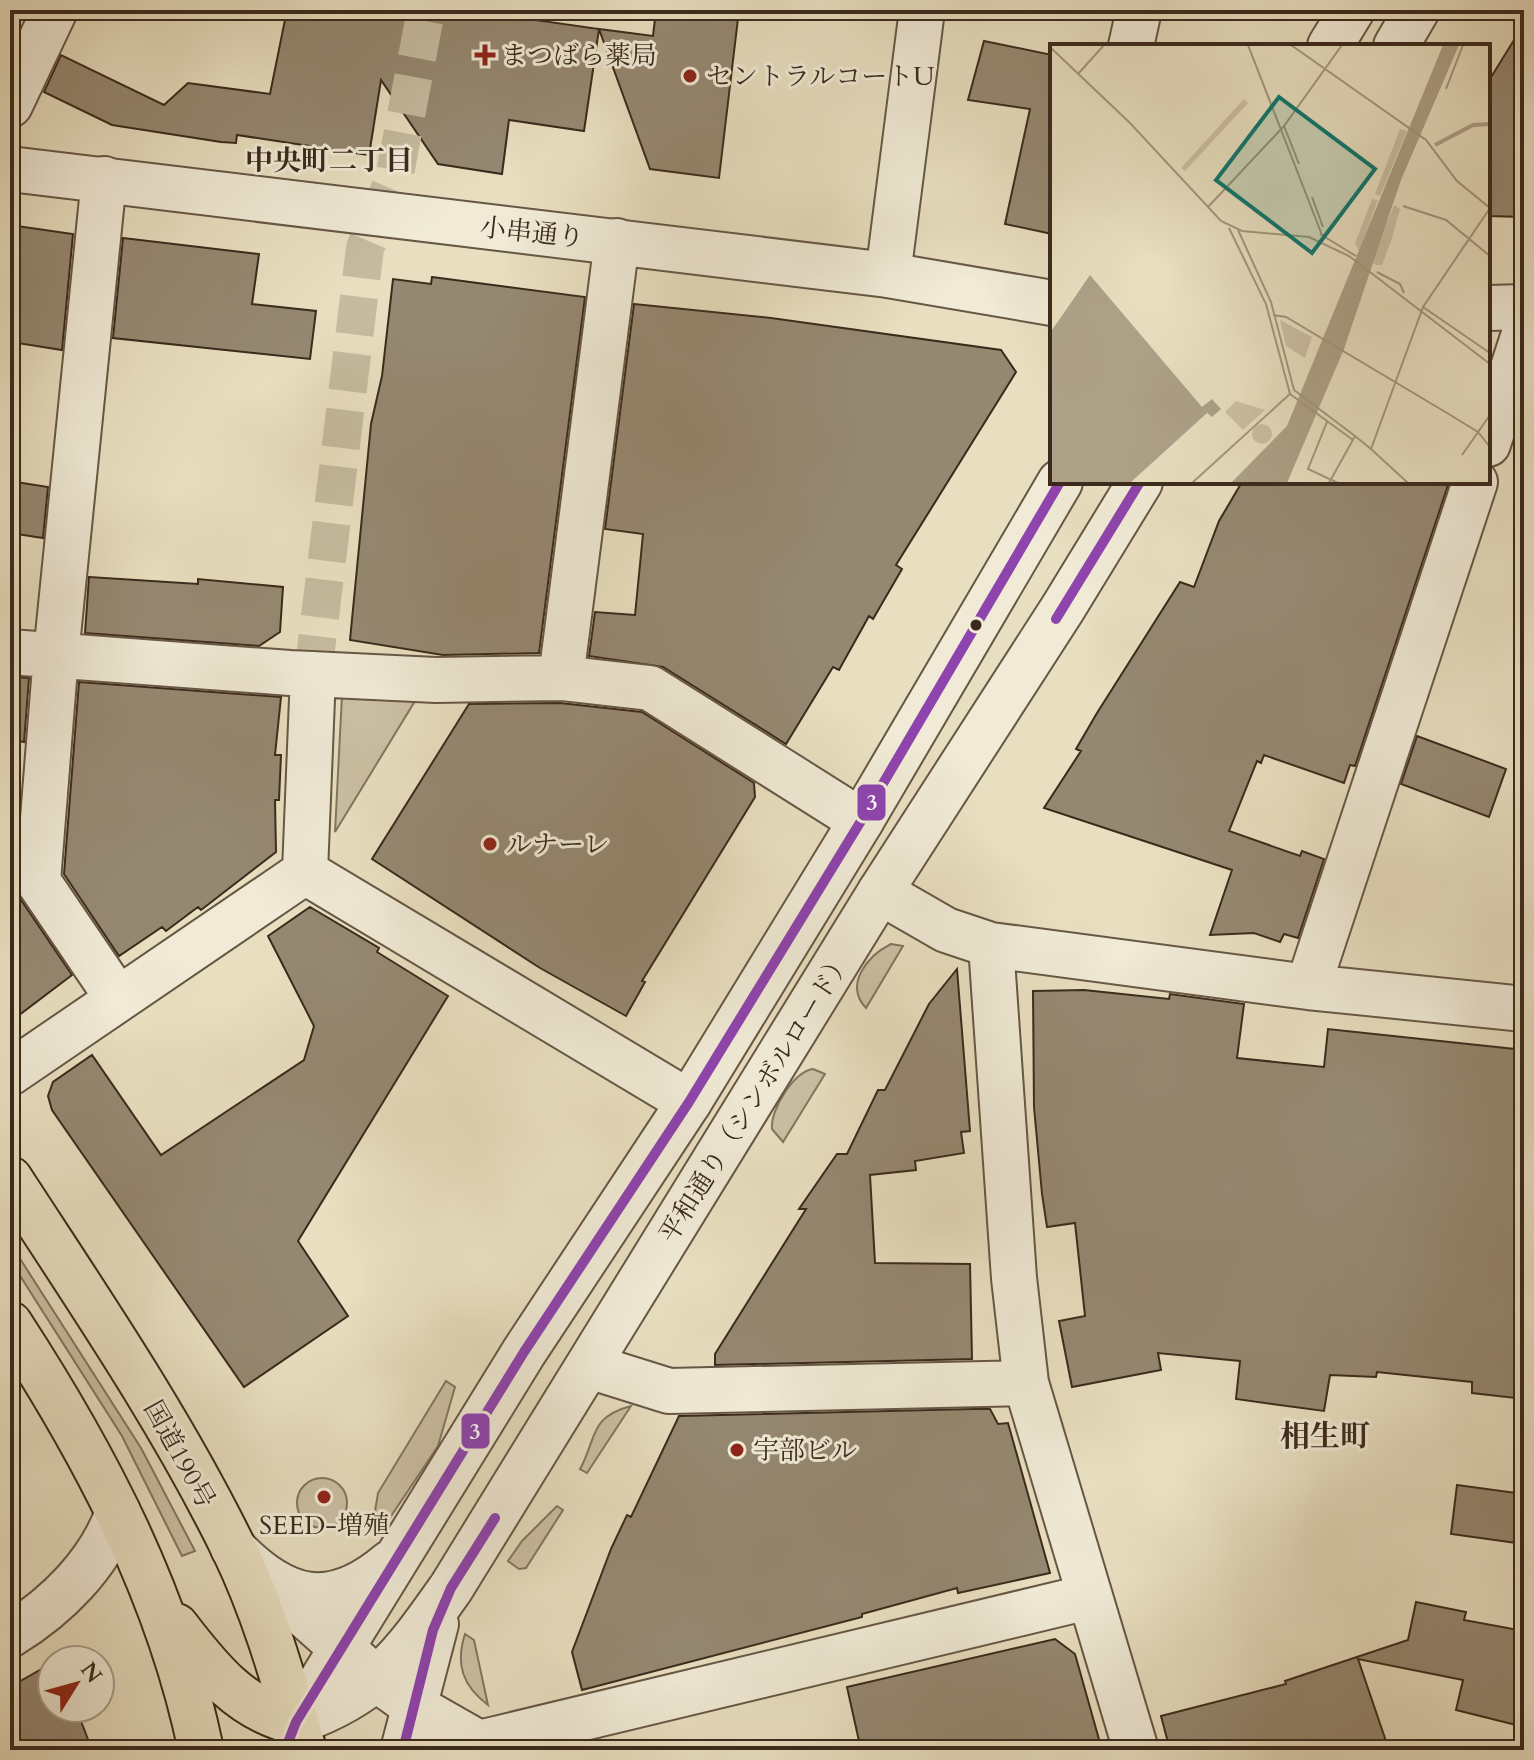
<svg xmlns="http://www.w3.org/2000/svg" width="1534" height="1760" font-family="Cardo,'Noto Serif JP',serif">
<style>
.green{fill:#cbc0a4;stroke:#837560;stroke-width:2}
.building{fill:#958871;stroke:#3b2a1c;stroke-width:2}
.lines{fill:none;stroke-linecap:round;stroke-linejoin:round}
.pedestrian-tunnel{stroke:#c5bb9f;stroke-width:38;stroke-dasharray:38 19;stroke-linecap:butt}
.minor-casing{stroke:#665745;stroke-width:48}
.tertiary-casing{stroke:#665745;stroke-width:48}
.trunk-casing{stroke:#3b2a1c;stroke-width:48}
.minor{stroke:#f0ead6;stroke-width:44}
.tertiary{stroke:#f0ead6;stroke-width:44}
.trunk{stroke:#e8dfc0;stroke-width:44}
.bus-1-casing{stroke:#f0ead6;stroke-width:16}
.bus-1{stroke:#8e44ad;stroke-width:10}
.poi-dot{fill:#8f2418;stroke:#f0ead6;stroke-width:3}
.bus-dot{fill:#3b2a1c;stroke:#f0ead6;stroke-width:3}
.labels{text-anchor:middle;stroke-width:6;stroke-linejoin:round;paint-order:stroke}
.poi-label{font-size:26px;fill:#3b2a1c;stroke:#f0ead6;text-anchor:start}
.street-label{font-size:26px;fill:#3b2a1c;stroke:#f0ead6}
.neighbourhood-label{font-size:28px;font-weight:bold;fill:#3b2a1c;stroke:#f0ead6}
.quarter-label{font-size:30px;font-weight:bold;fill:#3b2a1c;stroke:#f0ead6}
.inset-river{fill:none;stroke:#ada188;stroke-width:4}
.inset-road{fill:none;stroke:#a3977e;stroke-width:2}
.view{fill:#0f766e;fill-opacity:0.15;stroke:#0f766e;stroke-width:4}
.inset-edge{fill:none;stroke:#3b2a1c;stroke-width:4}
.line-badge{stroke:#f0ead6;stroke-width:3}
.badge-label{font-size:22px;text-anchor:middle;font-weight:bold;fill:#fff}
</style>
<rect width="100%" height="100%" fill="#e8dfc0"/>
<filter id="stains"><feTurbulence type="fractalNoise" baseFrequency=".0025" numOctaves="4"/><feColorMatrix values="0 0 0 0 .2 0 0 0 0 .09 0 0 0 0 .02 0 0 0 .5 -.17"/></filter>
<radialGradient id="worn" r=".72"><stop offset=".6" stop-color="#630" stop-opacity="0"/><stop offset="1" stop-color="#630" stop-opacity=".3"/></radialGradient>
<path class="green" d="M342 695 415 701 335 832Z
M891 944 903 946 866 1008C844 985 867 956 891 944Z
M813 1069 825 1074 783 1142 772 1129C770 1110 794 1071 813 1069Z
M10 1243 141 1448 195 1551 182 1556 122 1436 10 1260Z
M446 1381 455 1387 438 1446 385 1525 375 1511 378 1493Z
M631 1406 587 1473 580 1469C597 1438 589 1417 631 1406Z
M297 1503a25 25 0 1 1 50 0a25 25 0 1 1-50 0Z
M557 1506 563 1510 526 1568 519 1569 508 1561 522 1541Z
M465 1634 474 1640 488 1705C463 1686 455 1665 465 1634Z"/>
<path class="building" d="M287 10H529L528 19 599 29 584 131 509 120 502 174 438 164 381 80 369 155 237 135 236 143 221 142 112 125 44 92 61 55 164 105 188 83 270 94Z
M656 10H739L719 178 650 169 599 29 653 36Z
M1524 24V217L1488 216V82Z
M984 41 1052 55V234L1005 224 1030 109 968 100Z
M10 225 73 234 62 350 11 342 20 281 10 280Z
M123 238 259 254 252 304 316 311 310 359 113 338Z
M432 277 585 297 539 653 443 655 350 640 371 424 382 376 393 279 431 284Z
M634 304 771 318 1001 350 1016 372 896 565 902 569 873 619 869 616 839 670 833 667 786 744 663 667 589 656 595 612 635 615 643 534 605 529Z
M10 481 48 487 43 538 10 533Z
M1242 482H1449L1355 766 1350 765 1344 783 1264 755 1261 763 1257 761 1229 831 1300 856 1302 851 1324 859 1298 938 1284 934 1280 942 1254 933 1210 935 1232 870 1044 808 1081 751 1076 749 1097 713 1180 582 1194 587 1219 521Z
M89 577 198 584V579L283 587 280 632 259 646 85 633Z
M10 677 29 678 24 742 10 740Z
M79 682 281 697 275 755H281L279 800H275L276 852 201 910 198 907 166 931 162 927 119 956 64 874Z
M560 703 642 712 754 783 755 797 642 981 645 982 626 1016 540 968 372 859 469 704Z
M1417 736 1506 769 1489 817 1401 784Z
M10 827H17L13 879 17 894 72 975 10 1022Z
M310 907 379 948 377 952 448 996 298 1241 348 1316 244 1387 52 1110 48 1096 53 1082 92 1055 161 1155 304 1060 314 1026 268 936Z
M957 969 970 1131 961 1132 964 1153 915 1161 916 1170 870 1175 875 1263 970 1264 972 1359 715 1365V1354L806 1209H799L837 1154H847L878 1090H885L929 1004Z
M1084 990 1169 999 1170 994 1244 1004 1237 1058 1324 1067 1328 1029 1524 1050V1399L1472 1393V1382L1377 1372 1376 1377 1330 1375 1324 1411 1236 1399 1240 1361 1158 1353 1161 1370 1072 1387 1059 1321 1085 1316 1075 1223 1047 1227 1042 1194 1034 1107 1033 991Z
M973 1409H990L998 1424 1008 1423 1050 1573 958 1593 957 1588 862 1614V1617L582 1690 572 1652 611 1549 627 1515 631 1517 679 1416Z
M1457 1485 1524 1494V1544L1451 1534Z
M1416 1602 1466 1612 1464 1620 1524 1631V1727L1456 1710 1463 1680 1358 1659 1389 1750H1170L1161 1716 1286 1684 1285 1681 1408 1640Z
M1055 1639 1075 1654 1102 1750H861L847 1687Z
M52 1663V1708H76L92 1750H10V1687Z"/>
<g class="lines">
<path class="pedestrian-tunnel" d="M313 674 365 248 394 179 426 10"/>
<defs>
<path id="minor" d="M1131 46 1139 10
M10 105 55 10
M104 179 56 655 38 881 118 999
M888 275 922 10
M1488 444 1524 334
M10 652 290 673 436 680 561 678 650 688 861 821
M561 678 617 241
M305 872 689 1102
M305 872 313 674
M880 892 946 930 991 945 1308 987 1524 1009
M991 945 1014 1278 1026 1383 1136 1750
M1308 987 1475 482
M10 1073 305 872
M589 1366 669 1391 1026 1383
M261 1577 379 1681 414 1706 479 1743 1088 1597
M10 1635C56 1607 100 1564 118 1512"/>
<path id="tertiary" d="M1330 46 1352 10
M1396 46 1417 10
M10 169 888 275 1052 303
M1488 308 1524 307
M233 1548C284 1601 330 1614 390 1563
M296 1722C377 1694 403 1656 451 1588L880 892 1063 608 1140 482
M296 1722 524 1352 689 1102 861 821 1060 482
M403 1750 436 1624"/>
<path id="trunk" d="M10 1179C88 1299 171 1420 234 1549 265 1613 284 1682 304 1750
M10 1324C96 1456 169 1595 201 1750
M176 1626C209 1669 241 1710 296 1722"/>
</defs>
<use href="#minor" class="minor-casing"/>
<use href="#tertiary" class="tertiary-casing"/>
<use href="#trunk" class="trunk-casing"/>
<use href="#minor" class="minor"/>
<use href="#tertiary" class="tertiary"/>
<use href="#trunk" class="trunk"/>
<defs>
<path id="bus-1" d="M1056 619 1140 482
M285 1750 296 1722 524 1352 689 1102 861 821 1060 482
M403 1750 433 1630 451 1588 495 1518"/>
</defs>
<use href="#bus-1" class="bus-1-casing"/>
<use href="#bus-1" class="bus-1"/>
</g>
<g class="poi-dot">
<path d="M481 43h8v8h8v8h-8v8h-8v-8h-8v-8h8z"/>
<circle cx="690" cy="76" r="8"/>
<circle cx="490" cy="844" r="8"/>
<circle cx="737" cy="1450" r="8"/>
<circle cx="324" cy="1497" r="8"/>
</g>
<circle class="bus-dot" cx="976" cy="625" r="7"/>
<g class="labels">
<g class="poi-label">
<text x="501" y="64">まつばら薬局</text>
<text x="706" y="85">セントラルコートU</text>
<text x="506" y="853">ルナーレ</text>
<text x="753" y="1459">宇部ビル</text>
<text x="324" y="1534" text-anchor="middle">SEED-増殖</text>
</g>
<g class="street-label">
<text transform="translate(532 232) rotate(6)" y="9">小串通り</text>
<text transform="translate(755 1097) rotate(-58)" y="9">平和通り（シンボルロード）</text>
<text transform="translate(180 1454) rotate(61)" y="9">国道190号</text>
</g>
<g class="neighbourhood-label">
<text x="329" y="170">中央町二丁目</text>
</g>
<g class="quarter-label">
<text x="1325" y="1446">相生町</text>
</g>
</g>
<g transform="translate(1050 44)">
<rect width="440" height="440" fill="#e8dfc0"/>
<path d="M194 55 198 59 135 127 131 124ZM350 85 357 87 330 152 325 150ZM322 155 328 156 309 207 305 199ZM344 161 350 165 341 197 332 221H326L322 218ZM230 276 262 293 255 314 236 302ZM186 357 215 366 193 386 175 368ZM202 390a10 10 0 1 1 20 0a10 10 0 1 1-20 0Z" fill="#cbc0a4"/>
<path d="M393 1H409L351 136 294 305 237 439H181L237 382ZM40 231 152 363 162 355 171 365 162 373 157 369 80 439H0V289Z" fill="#ada188"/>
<path class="inset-river" d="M385 101 423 81 440 80"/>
<path class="inset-road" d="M198 1 272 191M241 1 376 96 407 137 440 164M0 3 80 79 171 177 192 187 259 193 299 212 440 320M28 30 54 1M396 45 413 1M234 82 249 120M262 153 273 183M353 162 396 176 440 212M158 163 234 82 292 1M179 184 216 260 240 350 303 396M188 186 221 258 244 346 305 392M270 190 306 212M327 228 350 240 354 249M373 263 440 164M373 263 440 309M223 271 236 273 397 369 428 388 440 403M277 378 258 425 288 439M321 405 358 439M321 405 373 263M412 411 440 371M142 439 241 349M279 439 305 392 321 405"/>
<path class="view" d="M229 53 325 125 262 209 166 136Z"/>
<rect width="440" height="440" class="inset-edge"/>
</g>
<g class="line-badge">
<rect x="856" y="783" width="31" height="39" rx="8" fill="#8e44ad"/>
<rect x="460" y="1412" width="31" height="38" rx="8" fill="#8e44ad"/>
</g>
<g class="badge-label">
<text x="872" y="810">3</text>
<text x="475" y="1439">3</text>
</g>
<rect width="1534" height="1760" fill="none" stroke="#e8dfc0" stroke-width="40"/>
<rect x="12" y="12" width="1510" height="1736" fill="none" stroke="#3b2a1c" stroke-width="4"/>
<rect x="20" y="20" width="1494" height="1720" fill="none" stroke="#3b2a1c" stroke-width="2"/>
<g transform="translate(76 1684) rotate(53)"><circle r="38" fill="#f0ead6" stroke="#a89d8c" stroke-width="2"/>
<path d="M0-6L14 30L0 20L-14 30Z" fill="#8f2418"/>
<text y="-12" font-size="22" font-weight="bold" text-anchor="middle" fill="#3b2a1c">N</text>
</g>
<rect width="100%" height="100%" filter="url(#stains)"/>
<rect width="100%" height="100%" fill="url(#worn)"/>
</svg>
